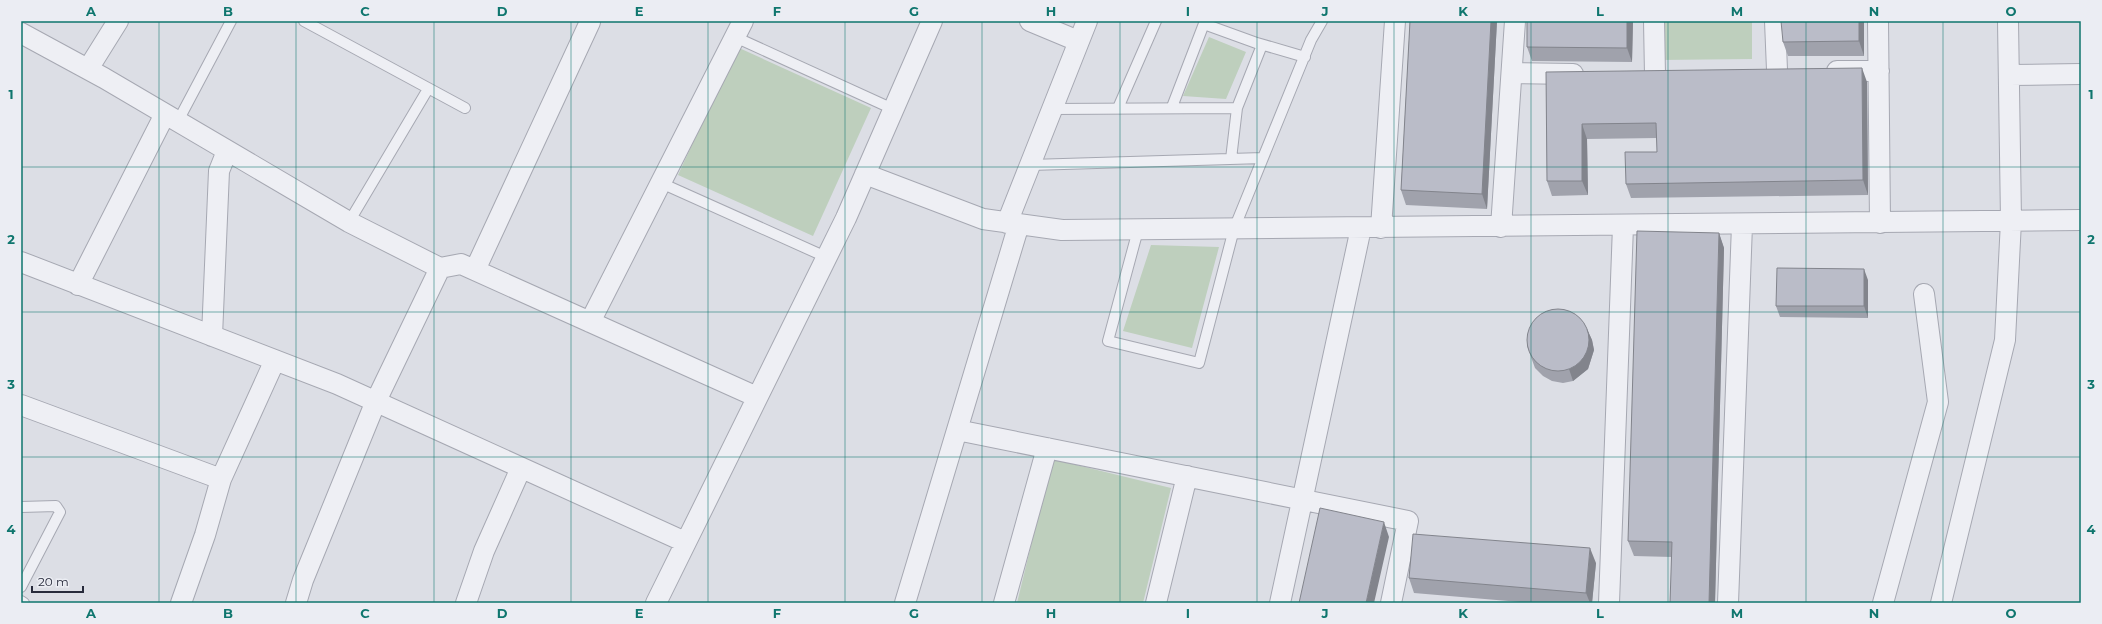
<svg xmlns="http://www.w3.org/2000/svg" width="2102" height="624" font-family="Montserrat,sans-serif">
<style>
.green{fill:#becfbd}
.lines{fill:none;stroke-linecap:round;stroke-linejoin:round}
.lane-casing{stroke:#a6a8b2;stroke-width:12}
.street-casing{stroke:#a6a8b2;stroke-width:22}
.lane{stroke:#eeeff4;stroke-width:10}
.street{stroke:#eeeff4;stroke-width:20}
.wall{fill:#a0a2ac}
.shaded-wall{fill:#82848c}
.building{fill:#babcc8;stroke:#82848c}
.grid{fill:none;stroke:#0f766e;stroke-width:1;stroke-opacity:0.55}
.neatline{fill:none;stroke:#0f766e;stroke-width:1.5}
.grid-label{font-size:13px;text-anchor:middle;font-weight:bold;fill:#0f766e}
</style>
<rect width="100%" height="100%" fill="#dcdee5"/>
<path class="green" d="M1659 21H1752V59L1659 60Z
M1209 37 1246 52 1226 99 1183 96Z
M737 47 871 108 813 236 678 175Z
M1151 245 1219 247 1192 348 1123 331Z
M1052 459 1171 488 1143 603H1017Z"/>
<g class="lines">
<defs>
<path id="lane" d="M304 21 465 108
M1204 24 1262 45 1237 108 1231 159
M735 37 893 109
M1257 43 1305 57
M1172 107 1205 21
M1118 108 1156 21
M1052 109 1237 108
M178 121 231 21
M1030 165 1263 158
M661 183 826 257
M349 222 428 89
M1138 230 1108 341 1199 363 1234 229 1311 40 1322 21
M21 507 56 506 60 512 21 587
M21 601 24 603"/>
<path id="street" d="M1030 21 1078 41
M1654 21 1655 75
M1775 21 1777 70
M1878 21 1880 223
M21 33 104 78 349 222 440 268 461 264 757 397
M88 69 118 21
M1837 71H1879
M1512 73 1573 74
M2009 75 2081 74
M865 174 983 219 1062 230 2081 220
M1007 223 1087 21
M1501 227 1515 21
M1381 228 1395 21
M21 262 337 384 685 542
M475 270 590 22
M78 285 165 114
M590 322 743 21
M212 336 219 171 227 151
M21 405 221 479
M957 430 1408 521 1391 603
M181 603 205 535 221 479 275 360
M296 603 303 580 376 401 440 268
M466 603 484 551 521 468
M656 603 846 218 932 21
M905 603 1019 224
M1004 603 1047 448
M1156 603 1187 476
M1280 603 1361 228
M1609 603 1623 226
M1728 603 1742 225
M1883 603 1938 402 1924 294
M1941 603 2005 340 2011 221 2008 21"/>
</defs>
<use href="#lane" class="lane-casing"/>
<use href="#street" class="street-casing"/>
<use href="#lane" class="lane"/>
<use href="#street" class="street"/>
</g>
<path class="wall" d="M1410 21H1497L1487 209 1406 205 1401 190Z
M1527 21H1633L1632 62 1532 61 1527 47Z
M1864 21V56H1788L1783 42Z
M1546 72 1867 82 1868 195 1631 198 1626 184 1657 152V138L1587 139 1588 195 1552 196 1547 181Z
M1719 233 1724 248 1715 603H1670L1672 557 1634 556 1628 541Z
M1868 280V318L1780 317 1776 306Z
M1587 329 1592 340 1594 350 1588 369 1573 381 1563 383 1552 381 1543 376 1535 368 1527 346Z
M1596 563 1592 603H1532L1414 593 1409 578Z"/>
<path class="shaded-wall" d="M1491 21H1497L1487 209 1482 194Z
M1627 21H1633L1632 62 1627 48Z
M1859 21H1864V56L1859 41Z
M1862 68 1867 82 1868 195 1863 180Z
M1582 124 1587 139 1588 195 1582 181Z
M1719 233 1724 248 1715 603H1709Z
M1864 269 1868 280V318L1864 306Z
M1587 329 1592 340 1594 350 1588 369 1573 381 1569 369Z
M1384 522 1389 537 1374 603H1366Z
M1590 548 1596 563 1592 603H1590L1586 593Z"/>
<path class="building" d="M1410 21H1491L1482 194 1401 190Z
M1527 21H1627V48L1527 47Z
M1781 21H1859V41L1783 42Z
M1862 68 1863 180 1626 184 1625 152H1657L1656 123 1582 124V181H1547L1546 72Z
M1637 231 1719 233 1709 603H1670L1672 542 1628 541Z
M1777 268 1864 269V306H1776Z
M1527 340a31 31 0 1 1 62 0a31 31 0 1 1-62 0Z
M1320 508 1384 522 1366 603H1299Z
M1413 534 1590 548 1586 593 1409 578Z"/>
<path class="grid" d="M159 21V603M296 21V603M434 21V603M571 21V603M708 21V603M845 21V603M982 21V603M1120 21V603M1257 21V603M1394 21V603M1531 21V603M1668 21V603M1806 21V603M1943 21V603M21 167H2081M21 312H2081M21 457H2081"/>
<rect width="2102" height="624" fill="none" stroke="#ebedf3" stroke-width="44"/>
<path d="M32 586v6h51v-6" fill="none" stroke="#272a3b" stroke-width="2"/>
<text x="38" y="586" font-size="12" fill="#272a3b" stroke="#ebedf3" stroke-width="3" paint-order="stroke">20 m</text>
<rect x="22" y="22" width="2058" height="580" class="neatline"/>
<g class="grid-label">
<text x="91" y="16">A</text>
<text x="228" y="16">B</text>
<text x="365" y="16">C</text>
<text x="502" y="16">D</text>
<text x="639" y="16">E</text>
<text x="777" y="16">F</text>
<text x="914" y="16">G</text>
<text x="1051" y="16">H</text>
<text x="1188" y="16">I</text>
<text x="1325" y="16">J</text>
<text x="1463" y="16">K</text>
<text x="1600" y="16">L</text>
<text x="1737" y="16">M</text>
<text x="1874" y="16">N</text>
<text x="2011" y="16">O</text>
<text x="11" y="99">1</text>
<text x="2091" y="99">1</text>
<text x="11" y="244">2</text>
<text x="2091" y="244">2</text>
<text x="11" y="389">3</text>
<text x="2091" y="389">3</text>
<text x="11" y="534">4</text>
<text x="2091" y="534">4</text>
<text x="91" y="618">A</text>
<text x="228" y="618">B</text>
<text x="365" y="618">C</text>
<text x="502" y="618">D</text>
<text x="639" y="618">E</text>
<text x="777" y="618">F</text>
<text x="914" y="618">G</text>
<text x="1051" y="618">H</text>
<text x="1188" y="618">I</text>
<text x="1325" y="618">J</text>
<text x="1463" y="618">K</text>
<text x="1600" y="618">L</text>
<text x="1737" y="618">M</text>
<text x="1874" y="618">N</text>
<text x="2011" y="618">O</text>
</g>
</svg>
